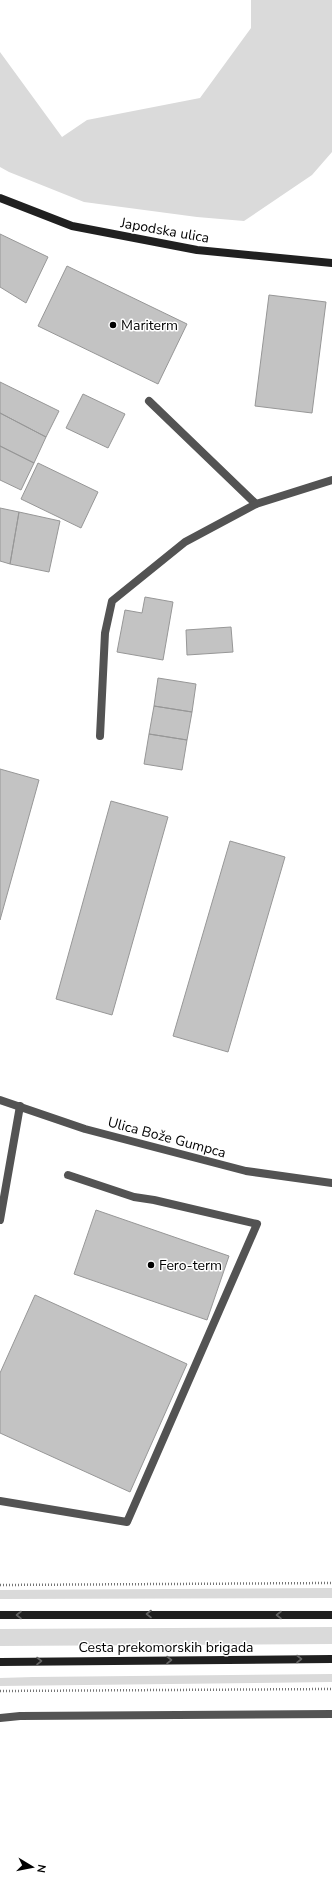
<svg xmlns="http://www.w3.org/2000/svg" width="332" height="1899" font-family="'Nunito Sans',sans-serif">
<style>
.green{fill:#dadada}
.building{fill:#c3c3c3;stroke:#979797}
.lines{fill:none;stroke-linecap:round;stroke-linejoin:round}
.path{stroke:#757575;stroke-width:2.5;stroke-dasharray:1 2;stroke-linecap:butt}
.lane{stroke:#535353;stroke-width:8}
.street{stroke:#535353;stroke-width:8}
.secondary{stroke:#202020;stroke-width:8}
.oneway{stroke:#636363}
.poi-dot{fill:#000;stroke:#fff;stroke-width:1.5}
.labels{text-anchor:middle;stroke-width:3;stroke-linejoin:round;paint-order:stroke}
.street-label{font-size:14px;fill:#000;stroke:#fff}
.poi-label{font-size:14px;fill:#000;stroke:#fff;text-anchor:start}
</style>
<rect width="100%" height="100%" fill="#fff"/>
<path class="green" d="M251 0H332V152L312 175 244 221 197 217 84 202 9 172 0 167V52L62 137 87 120 200 98 251 28Z
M332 1588V1598L0 1599V1590Z
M332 1627V1644L0 1646V1629Z
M332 1674V1682L0 1686V1678L33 1677Z"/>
<path class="building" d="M0 234 48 257 26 303 0 287Z
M67 266 187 324 158 384 38 326Z
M269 295 326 302 312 413 255 406Z
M0 382 59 411 46 437 0 413Z
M83 394 125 414 108 448 66 428Z
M0 413 46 437 34 463 0 446Z
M0 446 34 463 21 490 0 480Z
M38 463 98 492 81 528 21 499Z
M0 508 19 512 10 564 0 561Z
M19 512 60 521 49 572 10 564Z
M145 597 173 602 163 660 117 652 125 610 142 613Z
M231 627 233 652 187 655 186 630Z
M158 678 196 684 192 712 154 706Z
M154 706 192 712 187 740 149 734Z
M149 734 187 740 182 770 144 764Z
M0 769 39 780 0 920Z
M111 801 168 817 112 1015 56 999Z
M230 841 285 857 228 1052 173 1036Z
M96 1210 229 1256 207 1320 74 1274Z
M35 1295 187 1364 130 1492 0 1433V1373Z"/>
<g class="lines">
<path class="path" d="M0 1585 332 1583
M0 1691 332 1689"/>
<path class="lane" d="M149 401 256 504
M0 1220 20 1106
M0 1501 127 1522 257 1224 154 1200 134 1197 68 1175"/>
<path class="street" d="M100 736 105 633 112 601 185 542 256 504 332 480
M0 1100 85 1129 246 1171 332 1183
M0 1718 20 1716 332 1714"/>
<path class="secondary" d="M0 198 72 226 197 250 332 263
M0 1615H332
M0 1662 332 1659"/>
</g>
<defs><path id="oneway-chevron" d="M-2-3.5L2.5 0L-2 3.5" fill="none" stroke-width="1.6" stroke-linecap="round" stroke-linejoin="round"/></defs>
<g class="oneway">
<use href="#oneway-chevron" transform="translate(149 1614) rotate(-180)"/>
<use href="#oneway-chevron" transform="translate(19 1615) rotate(180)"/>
<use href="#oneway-chevron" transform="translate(279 1615) rotate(-180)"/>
<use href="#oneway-chevron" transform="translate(299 1659)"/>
<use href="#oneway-chevron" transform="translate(169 1660)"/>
<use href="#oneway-chevron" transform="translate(39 1661)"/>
</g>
<g class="poi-dot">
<circle cx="113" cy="325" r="4"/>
<circle cx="151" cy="1265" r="4"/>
</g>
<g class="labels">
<g class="street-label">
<text transform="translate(165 230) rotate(10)" y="5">Japodska ulica</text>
<text transform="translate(167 1137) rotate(15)" y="5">Ulica Bože Gumpca</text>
<text x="166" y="1652">Cesta prekomorskih brigada</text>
</g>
<g class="poi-label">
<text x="121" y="330">Mariterm</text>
<text x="159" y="1270">Fero-term</text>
</g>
</g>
<g transform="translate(32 1867) rotate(100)" stroke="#ffffff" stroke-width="3" paint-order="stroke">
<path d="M0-3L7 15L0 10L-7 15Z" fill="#000000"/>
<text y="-6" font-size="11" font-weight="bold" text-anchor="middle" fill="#000000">N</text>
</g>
</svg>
